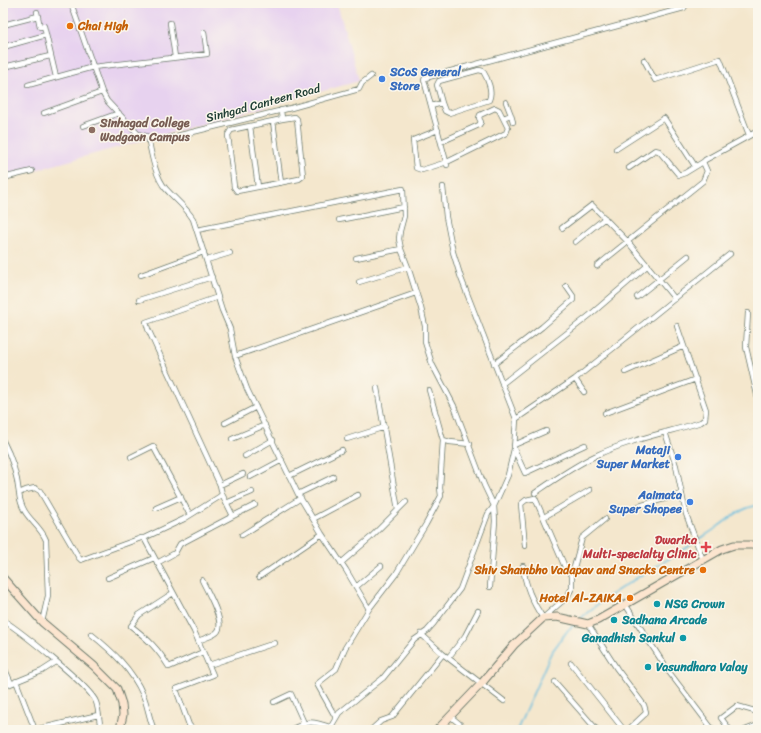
<svg xmlns="http://www.w3.org/2000/svg" width="761" height="733" font-family="Sriracha,sans-serif">
<style>
.built{fill:#e7d2ef}
.lines{fill:none;stroke-linecap:round;stroke-linejoin:round}
.stream{stroke:#63bee0;stroke-width:1.5}
.street-casing{stroke:#6a786a;stroke-width:6}
.secondary-casing{stroke:#6a786a;stroke-width:9}
.street{stroke:#fff;stroke-width:4.5}
.secondary{stroke:#fce5cf;stroke-width:7}
.food-dot{fill:#e8710a;stroke:#fbf7ec;stroke-width:1.5}
.shop-dot{fill:#3f7fe0;stroke:#fbf7ec;stroke-width:1.5}
.education-dot{fill:#8d6e63;stroke:#fbf7ec;stroke-width:1.5}
.health-dot{fill:#e0444e;stroke:#fbf7ec;stroke-width:1.5}
.culture-dot{fill:#0f9aa8;stroke:#fbf7ec;stroke-width:1.5}
.labels{text-anchor:middle;stroke-width:3;stroke-linejoin:round;paint-order:stroke}
.food-label{font-size:12px;font-weight:bold;fill:#c56008;stroke:#fbf7ec;text-anchor:end}
.shop-label{font-size:12px;font-weight:bold;fill:#366cbe;stroke:#fbf7ec;text-anchor:end}
.street-label{font-size:12px;fill:#1f3d34;stroke:#fbf7ec}
.education-label{font-size:12px;font-weight:bold;fill:#785e54;stroke:#fbf7ec;text-anchor:start}
.health-label{font-size:12px;font-weight:bold;fill:#be3a42;stroke:#fbf7ec;text-anchor:end}
.culture-label{font-size:12px;font-weight:bold;fill:#0d838f;stroke:#fbf7ec;text-anchor:start}
</style>
<rect width="100%" height="100%" fill="#fbf7ec"/>
<filter id="ink" filterUnits="userSpaceOnUse"><feTurbulence type="fractalNoise" baseFrequency=".025" numOctaves="2"/><feDisplacementMap in="SourceGraphic" scale="8" xChannelSelector="R" yChannelSelector="G"/><feConvolveMatrix kernelMatrix="1 2 1 2 8 2 1 2 1" color-interpolation-filters="sRGB"/></filter>
<filter id="wash" filterUnits="userSpaceOnUse"><feTurbulence type="fractalNoise" baseFrequency=".012" numOctaves="4" result="noise"/><feDisplacementMap in="SourceGraphic" scale="16" xChannelSelector="R" yChannelSelector="G"/><feGaussianBlur stdDeviation="0.9" result="paint"/><feColorMatrix in="noise" values="0 0 0 0 0 0 0 0 0 0 0 0 0 0 0 0 0 1.4 0 .05"/><feComposite in="paint" operator="in"/></filter>
<g filter="url(#wash)">
<rect width="100%" height="100%" fill="#f4e7cd"/>
<path class="built" d="M3 3H337L359 81 3 179Z"/>
<g class="lines">
<path class="stream" d="M579 620C610 591 652 570 688 547 697 540 707 535 716 528 732 517 738 509 758 505
M517 730 551 653 568 630 575 624"/>
</g>
</g>
<g filter="url(#ink)">
<g class="lines">
<defs>
<path id="street" d="M71 3 102 92 107 101 138 134 160 140 291 108 359 89 362 83 371 76
M37 12 40 27 44 26 56 77
M170 23 175 57
M3 25 38 16
M3 47 46 35
M644 60 655 80 720 59 749 135
M8 66 50 56
M28 85 93 67 207 54 204 32
M506 102 511 115
M431 106 442 103 445 111 449 113 489 100C493 92 488 79 483 71L479 70 439 81 437 85 442 103
M44 113 102 92
M503 118 511 115 513 122
M273 121 231 130 228 135 234 187 237 191 299 179 303 176 297 119 295 117 282 119 281 110
M83 126 119 113
M250 126 258 187
M438 130 413 140 416 168 422 170 447 162 506 133 508 128 499 110 495 108 480 115 479 118 481 122 479 125 441 142
M148 137C151 152 155 177 166 189 175 199 186 207 193 219L222 310 230 329 235 356 247 389 298 494 322 534 346 570 369 609
M616 149 664 118 695 166
M447 165 424 80 425 78 684 8 687 3
M629 168 655 150 659 151 679 175 685 173 703 162
M3 178 32 171
M281 183 273 121 282 119
M443 187 446 217 453 252 461 278 516 419 514 449 508 475 494 506 495 521 490 587
M339 220 404 207
M562 228 592 205 628 242 675 299
M197 230 403 189 404 216 400 231 399 239 401 249 408 267 421 308 425 326V342L432 364 454 406 484 485 494 506 488 514 460 589 434 623 427 631 414 640 383 678 339 713 329 730
M575 242 605 218
M356 258 401 249
M207 260 230 253
M597 266 703 181 707 171 703 162 705 160 758 131
M141 275 204 252
M359 282 408 267
M637 297 688 256
M139 300 212 277
M748 313 746 347 758 399
M235 356 416 293
M494 364 542 327 573 300V296L566 286
M625 372 684 346
M575 379 584 392
M502 384 590 315 648 265
M429 390 443 440 450 442 470 444
M605 413 696 379
M516 419 575 379 730 254
M225 423 256 407
M665 432 676 466 686 514 703 560
M232 439 265 425
M347 439 385 427
M3 441C12 458 17 474 19 493
M514 445 546 431
M514 449 525 473 585 445
M245 456 273 440
M131 457 153 446 190 515
M289 476 342 450
M250 477 282 460
M220 485 243 474
M535 493C554 480 574 466 595 456 628 440 666 433 701 422L705 419 706 410 677 326
M222 494 233 516 255 505
M298 494 333 477
M226 503 252 492
M639 506 682 494
M156 508 181 497
M398 510 406 502
M544 517 590 490
M313 519 358 495
M242 535 301 498
M144 538 184 519 219 497 222 494 220 485 148 329 146 322 218 297
M157 563 175 553 180 544 233 516
M341 563 370 538 398 510 377 388
M523 566C525 586 532 602 543 618L567 597 572 588V575L565 567 535 498 526 500 521 504 525 546
M572 575 582 538 605 519
M259 577 322 534
M108 578 154 558
M356 587 381 566
M173 593 139 615 131 626C148 639 158 649 169 667L203 652
M625 604 669 672 713 730
M3 620C20 631 90 686 96 702 99 710 99 721 101 730
M42 622 48 596 46 540C38 521 22 519 19 493L26 490 35 488 40 491 79 558 81 560 141 538H144L194 631 213 675 176 689 189 725 194 730
M588 624 617 669 644 705 646 712 645 714 628 730
M91 634C112 651 132 669 143 695 148 706 149 719 154 730
M421 634 443 654 504 701
M198 641C204 638 215 636 218 631 225 621 207 591 202 580
M448 658 465 636 478 611
M571 663 624 730
M3 665 11 683
M209 665 275 643
M16 681 35 730
M555 682 597 730
M3 687 42 671 56 662
M274 702 291 694 304 723
M450 716 467 730
M336 718 317 684 336 669 345 648 369 609 396 574 426 524 441 496 440 488 443 440
M34 730 98 715
M290 730C309 721 310 720 330 727
M371 730 381 721 392 717 443 654
M730 730 721 718 737 706 758 712
M745 730 758 725"/>
<path id="secondary" d="M3 578 42 622 94 666 117 689 122 704 123 715 121 724 123 730
M437 730 481 684 514 645 543 618 557 617 588 624 598 620 722 549 734 545H758"/>
</defs>
<use href="#street" class="street-casing"/>
<use href="#secondary" class="secondary-casing"/>
<use href="#street" class="street"/>
<use href="#secondary" class="secondary"/>
</g>
</g>
<g class="food-dot">
<circle cx="70" cy="26" r="4"/>
<circle cx="703" cy="570" r="4"/>
<circle cx="630" cy="598" r="4"/>
</g>
<g class="shop-dot">
<circle cx="382" cy="79" r="4"/>
<circle cx="678" cy="457" r="4"/>
<circle cx="690" cy="502" r="4"/>
</g>
<circle class="education-dot" cx="92" cy="130" r="4"/>
<path class="health-dot" d="M704 541h4v4h4v4h-4v4h-4v-4h-4v-4h4z"/>
<g class="culture-dot">
<circle cx="657" cy="604" r="4"/>
<circle cx="614" cy="620" r="4"/>
<circle cx="683" cy="638" r="4"/>
<circle cx="648" cy="667" r="4"/>
</g>
<g class="labels">
<g class="food-label">
<text x="78" y="30" text-anchor="start">Chai High</text>
<text x="695" y="574">Shiv Shambho Vadapav and Snacks Centre</text>
<text x="622" y="602">Hotel Al-ZAIKA</text>
</g>
<g class="shop-label">
<text x="390" y="76" text-anchor="start">SCoS General<tspan x="390" dy="14">Store</tspan></text>
<text x="670" y="454">Mataji<tspan x="670" dy="14">Super Market</tspan></text>
<text x="682" y="499">Aaimata<tspan x="682" dy="14">Super Shopee</tspan></text>
</g>
<g class="street-label">
<text transform="translate(263 103) rotate(-15)" y="4">Sinhgad Canteen Road</text>
</g>
<g class="education-label">
<text x="100" y="127">Sinhagad College<tspan x="100" dy="14">Wadgaon Campus</tspan></text>
</g>
<g class="health-label">
<text x="697" y="544">Dwarika<tspan x="697" dy="14">Multi-specialty Clinic</tspan></text>
</g>
<g class="culture-label">
<text x="665" y="608">NSG Crown</text>
<text x="622" y="624">Sadhana Arcade</text>
<text x="675" y="642" text-anchor="end">Ganadhish Sankul</text>
<text x="656" y="671">Vasundhara Valay</text>
</g>
</g>
<rect width="761" height="733" fill="none" stroke="#fbf7ec" stroke-width="16"/>
</svg>
